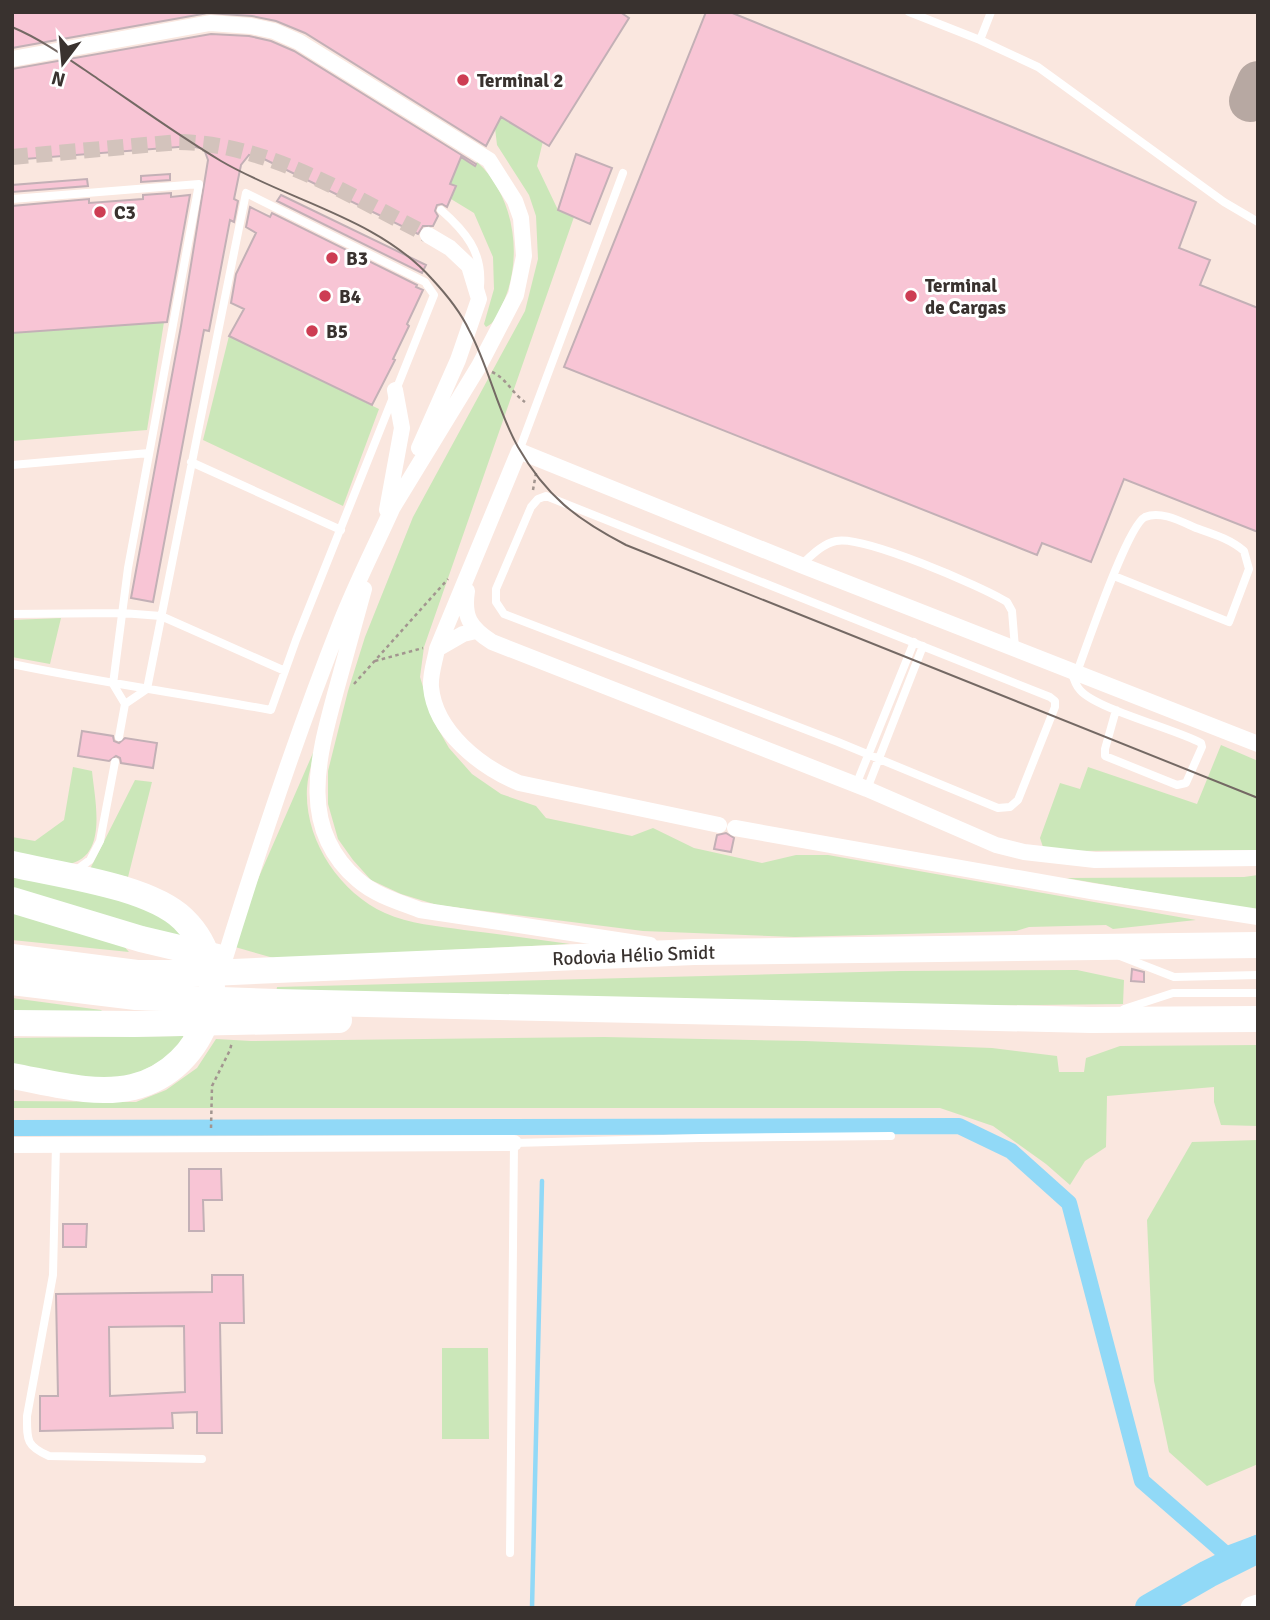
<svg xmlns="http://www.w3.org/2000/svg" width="1270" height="1620" font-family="Signika,sans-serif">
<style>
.green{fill:#cbe7b9}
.water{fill:#91d9f7}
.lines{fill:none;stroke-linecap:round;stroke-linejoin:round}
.stream{stroke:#91d9f7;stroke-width:4.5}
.canal{stroke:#91d9f7;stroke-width:16}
.river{stroke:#91d9f7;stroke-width:28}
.taxiway{stroke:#b7a8a2;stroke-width:42}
.building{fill:#f8c5d5;stroke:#c3b0b6;stroke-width:2;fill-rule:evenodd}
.street-tunnel{stroke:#d3c3bc;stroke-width:16;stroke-dasharray:16 8;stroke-linecap:butt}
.path{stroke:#a2958f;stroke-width:2.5;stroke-dasharray:3.5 3.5;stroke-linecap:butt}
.lane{stroke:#fff;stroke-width:8}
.street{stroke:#fff;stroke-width:16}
.secondary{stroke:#fff;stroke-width:23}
.primary{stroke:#fff;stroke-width:26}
.tram{stroke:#746964;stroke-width:2}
.poi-dot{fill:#cd3d53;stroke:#fff;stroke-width:2.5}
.labels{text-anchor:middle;stroke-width:6;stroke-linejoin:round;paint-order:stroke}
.poi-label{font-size:19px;font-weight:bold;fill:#39322f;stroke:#fff;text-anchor:start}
.street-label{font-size:19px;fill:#39322f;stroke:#fff}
</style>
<rect width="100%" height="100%" fill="#fae7df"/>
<path class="green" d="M501 117 543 141 537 166 558 210 574 217 424 647 420 677 433 720 449 748 472 774 501 794 536 806 546 818 632 836 653 828 694 848 762 863 796 855H828L1196 920 1113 929 1106 925 1029 927 1016 931 795 937 643 931 437 905 401 894 371 880 353 860 338 839 328 804V771L348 691 365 637 413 517 525 311 538 259 536 216 529 195 497 145 495 128Z
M461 157 474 166 477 162C515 196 524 260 502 305 498 314 495 323 486 327L484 324 494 289 493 257 474 213 451 199 456 187 450 184Z
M164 322 147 430 12 441V333Z
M229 336 379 409 343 506 203 440Z
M61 618 50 664 12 657V620Z
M1221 745 1258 761V850L1052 851 1043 847 1040 838 1060 783 1080 789 1088 767 1197 804Z
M316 746C313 759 308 774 307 788 304 839 339 892 385 913 409 924 438 926 464 930 499 934 535 939 570 944L277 959 235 947 245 909Z
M73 767 92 771C95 803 110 863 61 865 46 866 27 860 12 857V837L35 841 64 820Z
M135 780 152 782 128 877 90 869Z
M1258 875V911L1066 878 1244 877Z
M12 877C57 886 161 898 184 939L12 897Z
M12 907 121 943 129 952 12 940Z
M1077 970 1124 980 1123 1004 866 1007 276 994 277 987 900 971Z
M12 998 101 1010 103 1012 12 1016Z
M183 1036 184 1045 182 1050 118 1084 12 1070V1038Z
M604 1037 805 1041 992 1048 1057 1056 1059 1072H1084L1086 1058 1120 1046 1258 1045V1126L1221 1125 1214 1102V1087L1107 1096 1106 1147 1085 1161 1070 1185 1046 1164 993 1126 940 1108H12V1101L136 1102 166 1090 197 1068 216 1039 251 1041Z
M1258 1140V1464L1207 1486 1169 1452 1154 1381 1147 1220 1192 1142Z
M442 1348H488L489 1439H442Z"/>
<path class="water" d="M1258 1534V1561L1233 1572 1214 1560 1226 1546Z"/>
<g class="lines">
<path class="stream" d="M532 1608 542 1181"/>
<path class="canal" d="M12 1128 959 1126 1011 1151 1069 1203 1142 1481 1234 1561"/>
<path class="river" d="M1149 1608 1208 1574 1258 1549"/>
<path class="taxiway" d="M1250 101 1258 82"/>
</g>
<path class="building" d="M12 12H620L629 18 549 146 501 117 486 146 305 33 276 21 252 16 208 13 12 48Z
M706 12H730L1196 202 1179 248 1210 260 1200 285 1258 308V532L1124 479 1091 562 1042 543 1037 555 564 367Z
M211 34 249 36 271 41 294 51 476 164 475 166 461 157 450 184 456 186 447 207 442 204 437 205 435 211 438 216 433 226H423L418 234 264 159 249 155 241 165 234 199 238 201 234 222 230 220 209 331 204 330 153 602 131 598 181 326 208 160 204 149 191 146 12 160V69Z
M576 154 612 168 590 224 558 210Z
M170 174V180L141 182V176Z
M87 179 88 186 12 192V185Z
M171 193V197L190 195 167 322 12 333V206L89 199V203L143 199V195Z
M281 195 426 265 422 273 277 201Z
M250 207 270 217 272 213 417 285 416 287 423 290 407 324 409 326 393 359 395 360 372 405 229 336 244 309 231 303 236 274 256 233 246 227Z
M82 731 113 736 114 741 119 743 125 738 157 743 153 768 121 763 120 758 116 756 109 761 78 756Z
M726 833 734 838 731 852 714 849 717 835Z
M1132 969 1144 972V982L1131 981Z
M189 1169H221L222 1200H203L204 1231H189Z
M63 1224H87L86 1247H63Z
M212 1275H243L244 1323H220L222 1433H197V1412L172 1413 173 1428 40 1431V1396H58L56 1294 212 1292ZM184 1326 185 1392 110 1396 109 1327Z"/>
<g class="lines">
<path class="street-tunnel" d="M12 157 179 142C270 144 350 196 428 235"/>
<path class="path" d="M492 372C507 379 511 392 525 402
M533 490 536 473
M375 661 423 648
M354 684 448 579
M211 1128 212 1086 230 1050 232 1042"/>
<path class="lane" d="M909 12 980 40 1038 67 1224 202 1258 222
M980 40 991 12
M12 199 199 184 128 568 113 684 125 704 119 737
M441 210C465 231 483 252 480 286
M519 451 623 173
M191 462 341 530
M12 465 149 453
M546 496 1050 697 1055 701V707L1018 800 1010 807 998 808 838 742 504 614 496 602V589L531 507 538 499Z
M801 565C811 556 822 544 836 541 863 535 981 586 1007 602L1012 611 1015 648
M12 614 122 613 161 616 285 671
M12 664C98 682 185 694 271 710L296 640 434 295 425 282 246 193C213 358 179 524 147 689L125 704
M1071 670C1073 677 1075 685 1080 690 1096 709 1175 729 1201 743L1202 747 1186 783 1177 785 1105 756V749L1116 710
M1077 672C1087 646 1127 526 1145 517 1161 510 1182 522 1196 528 1213 534 1230 539 1244 551L1249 569 1229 622 1114 576
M856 785 914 642
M867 789 923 646
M75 871 90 860 100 841 115 762
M1120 956 1174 977 1258 975
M1124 1009 1173 993H1258
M56 1144 53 1275 27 1416C27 1440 26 1446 49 1456L202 1459
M510 1553 514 1143 700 1138 891 1136"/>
<path class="street" d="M12 59 210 23 251 26 274 31 299 42 489 160 515 201 521 218 524 256 516 295 479 366 393 507
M419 448 458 360 479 299 469 266 450 248 428 235
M387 510 402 428 395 390
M364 589C355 622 346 654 337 687 319 754 296 827 358 880 375 895 399 902 420 910L650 945
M467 591C463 617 470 628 492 642L867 789 996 845 1024 852 1095 860 1258 858
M437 649 463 634 476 631
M719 825 519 783C481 767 435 732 431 687 430 674 435 661 437 649L519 451 801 565 1258 744
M735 828 1091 891 1258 917
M221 971C257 853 296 736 341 622 357 581 378 541 396 500
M12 1145 514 1143"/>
<path class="secondary" d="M1252 1608 1258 1606"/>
<g class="primary">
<path d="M12 864C59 875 149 886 183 919 240 974 207 1069 133 1087 94 1096 51 1083 12 1076"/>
<path d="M12 900 141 939 217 957"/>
<path id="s1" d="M12 957 137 973H210L694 952 1258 945"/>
<path d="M12 982 136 997 276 1002 1091 1020 1258 1019"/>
<path d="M12 1023 134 1024 339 1020"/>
</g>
<path class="tram" d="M12 27C43 40 70 60 98 79 139 107 179 136 221 161 289 201 378 218 432 279 446 294 460 311 469 330 489 367 497 410 518 447 546 496 576 519 626 545L1258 798"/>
</g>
<g class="poi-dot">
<circle cx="463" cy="80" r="7"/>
<circle cx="100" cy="212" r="7"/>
<circle cx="332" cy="258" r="7"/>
<circle cx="325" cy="296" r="7"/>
<circle cx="911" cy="296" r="7"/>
<circle cx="312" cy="331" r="7"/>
</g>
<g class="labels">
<g class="poi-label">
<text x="477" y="87">Terminal 2</text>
<text x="114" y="219">C3</text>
<text x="346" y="265">B3</text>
<text x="925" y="292">Terminal<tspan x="925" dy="22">de Cargas</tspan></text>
<text x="339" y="303">B4</text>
<text x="326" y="338">B5</text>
</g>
<g class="street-label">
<text dy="7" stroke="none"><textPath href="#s1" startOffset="623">Rodovia Hélio Smidt</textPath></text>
</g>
</g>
<rect width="1270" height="1620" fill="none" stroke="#39322f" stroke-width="28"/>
<g transform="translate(63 63) rotate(196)" stroke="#ffffff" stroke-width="5" paint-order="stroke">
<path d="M0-5L12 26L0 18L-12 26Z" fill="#39322f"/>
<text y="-10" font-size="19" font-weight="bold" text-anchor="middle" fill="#39322f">N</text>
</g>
</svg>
